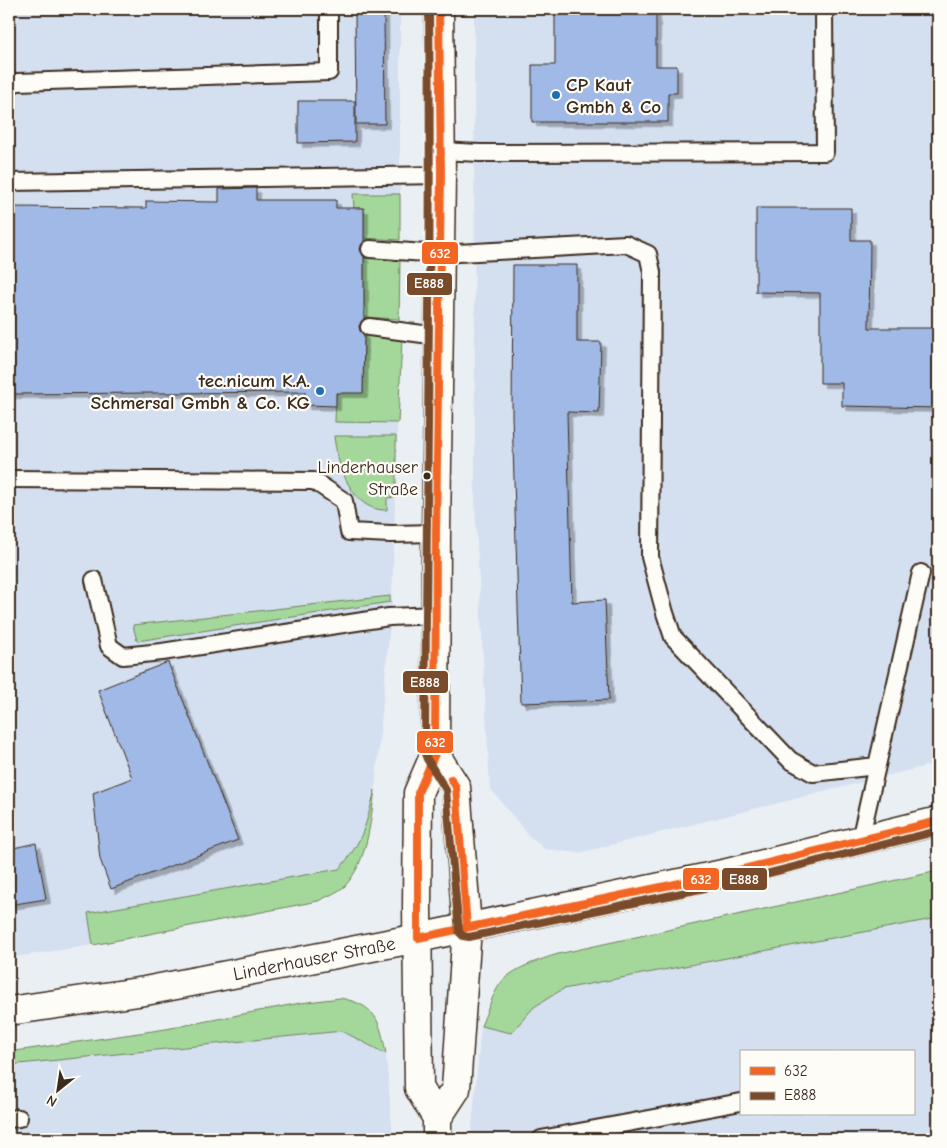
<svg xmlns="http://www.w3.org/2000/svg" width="947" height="1148" font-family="'Comic Neue',sans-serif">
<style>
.built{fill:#d4dff0;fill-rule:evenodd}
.green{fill:#a4d89b;stroke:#70815c}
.building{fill:#a0b9e6;stroke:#3b2a1e;filter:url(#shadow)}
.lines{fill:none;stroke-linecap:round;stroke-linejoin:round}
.service-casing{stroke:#3b2a1e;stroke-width:20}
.minor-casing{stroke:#3b2a1e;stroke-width:31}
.secondary-casing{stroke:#3b2a1e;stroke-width:31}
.service{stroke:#fdfcf7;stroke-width:16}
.minor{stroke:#fdfcf7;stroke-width:28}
.secondary{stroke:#fdfcf7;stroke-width:28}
.bus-1-casing{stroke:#fdfcf7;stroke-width:11}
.bus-2-casing{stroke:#fdfcf7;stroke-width:11}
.bus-1{stroke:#f26522;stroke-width:8}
.bus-2{stroke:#7a4b2a;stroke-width:8}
.poi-dot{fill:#1f6fb2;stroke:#fdfcf7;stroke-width:2}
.bus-dot{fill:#3b2a1e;stroke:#fdfcf7;stroke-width:2}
.labels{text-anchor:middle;stroke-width:4.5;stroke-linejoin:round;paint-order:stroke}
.bus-label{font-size:18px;fill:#3b2a1e;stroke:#fdfcf7;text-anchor:end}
.poi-label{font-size:19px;font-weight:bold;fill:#3b2a1e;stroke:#fdfcf7;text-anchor:start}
.street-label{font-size:19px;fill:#3b2a1e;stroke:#fdfcf7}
.line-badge{stroke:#fdfcf7;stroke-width:2}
.badge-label{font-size:14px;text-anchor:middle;font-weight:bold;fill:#fff}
</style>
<defs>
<filter id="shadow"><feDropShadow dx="4.5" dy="4.5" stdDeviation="0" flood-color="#0004"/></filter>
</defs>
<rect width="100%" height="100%" fill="#eaeff4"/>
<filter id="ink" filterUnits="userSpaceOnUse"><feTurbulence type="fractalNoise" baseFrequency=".02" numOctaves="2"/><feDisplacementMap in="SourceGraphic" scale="10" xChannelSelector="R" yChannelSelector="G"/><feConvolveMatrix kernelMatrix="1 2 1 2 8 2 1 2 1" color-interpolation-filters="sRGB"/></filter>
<g filter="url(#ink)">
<path class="built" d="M9 9H400V341L392 600 375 790 364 831 353 853 339 869 88 913 93 945 9 958Z
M474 9H938V763L579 853 545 849 530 837 490 788 475 506Z
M938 918V1139H471L481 1026 511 1033 534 1007 563 989ZM741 1052H913V1114H741Z
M342 1031 386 1054 393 1139H9V1065Z"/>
<path class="green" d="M353 194H400V240L364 238V208H354Z
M364 258 400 259 399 319 364 317Z
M364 336 402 339 398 423 335 422 336 393 363 392Z
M334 436H396V497L387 498V510C352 512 337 465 334 436Z
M390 596V602L137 641 133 625Z
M375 790C370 823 368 860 345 886 338 892 326 897 318 901L93 945 88 913 339 869C363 842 366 824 375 790Z
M938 871V918L563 989 534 1007 511 1033 481 1026C487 1012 492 996 500 984 510 969 542 959 558 954Z
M340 998C376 1005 380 1020 386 1054L342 1031 9 1065V1052L166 1029 300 1003Z"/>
<path class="building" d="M555 9H656V66H677V93H668V122H532V65H555Z
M355 11H384L385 124H356Z
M298 101H355V142L298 143Z
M256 188V200H336V208H364V241L360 249 364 257V319L359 326 360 331 364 335 363 393H336V406L305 405V392L9 394V207L146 208V201L219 202V189Z
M756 208H851V240H870L869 328H938V408L842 406V383H820V293L756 292Z
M513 265H577V342H601L599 413 567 412 572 602 605 600 609 700 521 703 512 415Z
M168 662 238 840 111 889 100 859 93 793 132 778 98 690Z
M36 843 46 899 9 905V849Z"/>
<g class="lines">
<defs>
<path id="service" d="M9 86 17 82 329 72V9
M440 151 480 153 825 152 824 9
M9 182 441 175
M370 249 439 254 626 244 648 254 652 272 650 557 665 613 673 637 790 760 813 773 877 766
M369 327 438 336
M9 479 314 481 344 501 349 532 391 534 436 533
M94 580 109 646 123 656 162 652 389 617 436 615
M860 840 921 573
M9 1119 19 1118
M541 1139 741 1102"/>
<path id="minor" d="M435 754 456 787 467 927 456 1089 437 1118
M437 1139V1118L419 1088 417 906 418 793 435 754 436 533 441 175 439 9"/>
<path id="secondary" d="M9 1011 145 991 418 938 723 874 938 821"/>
</defs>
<use href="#service" class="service-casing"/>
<use href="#minor" class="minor-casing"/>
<use href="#secondary" class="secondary-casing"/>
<use href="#service" class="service"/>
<use href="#minor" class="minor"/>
<use href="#secondary" class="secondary"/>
<defs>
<path id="bus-1" d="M439 9 441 175 436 533 435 754 418 793V938L723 874 938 821
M451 779 456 787 467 927"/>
<path id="bus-2" d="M429 9C432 257 426 506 425 754L427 759 446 790 459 932 463 936 469 937 725 884 938 831"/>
</defs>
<use href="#bus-1" class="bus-1-casing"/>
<use href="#bus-2" class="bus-2-casing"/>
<use href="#bus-1" class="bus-1"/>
<use href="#bus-2" class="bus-2"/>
</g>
</g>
<g class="poi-dot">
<circle cx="556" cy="95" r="5"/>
<circle cx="320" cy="391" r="5"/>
</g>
<circle class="bus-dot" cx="427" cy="476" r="4.5"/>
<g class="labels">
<g class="bus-label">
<text x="418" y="473">Linderhauser<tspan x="418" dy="22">Straße</tspan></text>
</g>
<g class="poi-label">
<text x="566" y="91">CP Kaut<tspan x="566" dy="22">Gmbh &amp; Co</tspan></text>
<text x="310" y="387" text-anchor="end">tec.nicum K.A.<tspan x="310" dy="22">Schmersal Gmbh &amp; Co. KG</tspan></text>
</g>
<g class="street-label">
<text transform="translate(314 958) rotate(-11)" y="7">Linderhauser Straße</text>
</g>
</g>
<g class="line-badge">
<rect x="421" y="241" width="38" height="24" rx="5" fill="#f26522"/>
<rect x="406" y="272" width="47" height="24" rx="5" fill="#7a4b2a"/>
<rect x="402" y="670" width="47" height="24" rx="5" fill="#7a4b2a"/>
<rect x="416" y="730" width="38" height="24" rx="5" fill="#f26522"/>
<rect x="682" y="867" width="38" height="24" rx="5" fill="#f26522"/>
<rect x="721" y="867" width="47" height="24" rx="5" fill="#7a4b2a"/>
</g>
<g class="badge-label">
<text x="440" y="258">632</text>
<text x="429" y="288">E888</text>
<text x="425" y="687">E888</text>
<text x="435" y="747">632</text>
<text x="701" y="884">632</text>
<text x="744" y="884">E888</text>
</g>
<rect width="947" height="1148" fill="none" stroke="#fdfcf7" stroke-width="30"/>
<rect x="15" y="15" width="917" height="1118" fill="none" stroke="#3b2a1e" stroke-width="2" filter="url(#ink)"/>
<rect x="740" y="1050" width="175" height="65" fill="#fdfcf7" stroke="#afa8a0"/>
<rect x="750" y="1067" width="25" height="8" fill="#f26522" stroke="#afa8a0"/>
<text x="784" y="1076" font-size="15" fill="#3b2a1e">632</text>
<rect x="750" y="1092" width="25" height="8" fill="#7a4b2a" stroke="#afa8a0"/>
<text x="784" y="1100" font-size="15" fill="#3b2a1e">E888</text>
<g transform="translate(58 1090) rotate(210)" stroke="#fdfcf7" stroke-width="4" paint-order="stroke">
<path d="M0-4L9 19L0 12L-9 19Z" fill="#3b2a1e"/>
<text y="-8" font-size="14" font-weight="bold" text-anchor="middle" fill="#3b2a1e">N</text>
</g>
</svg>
